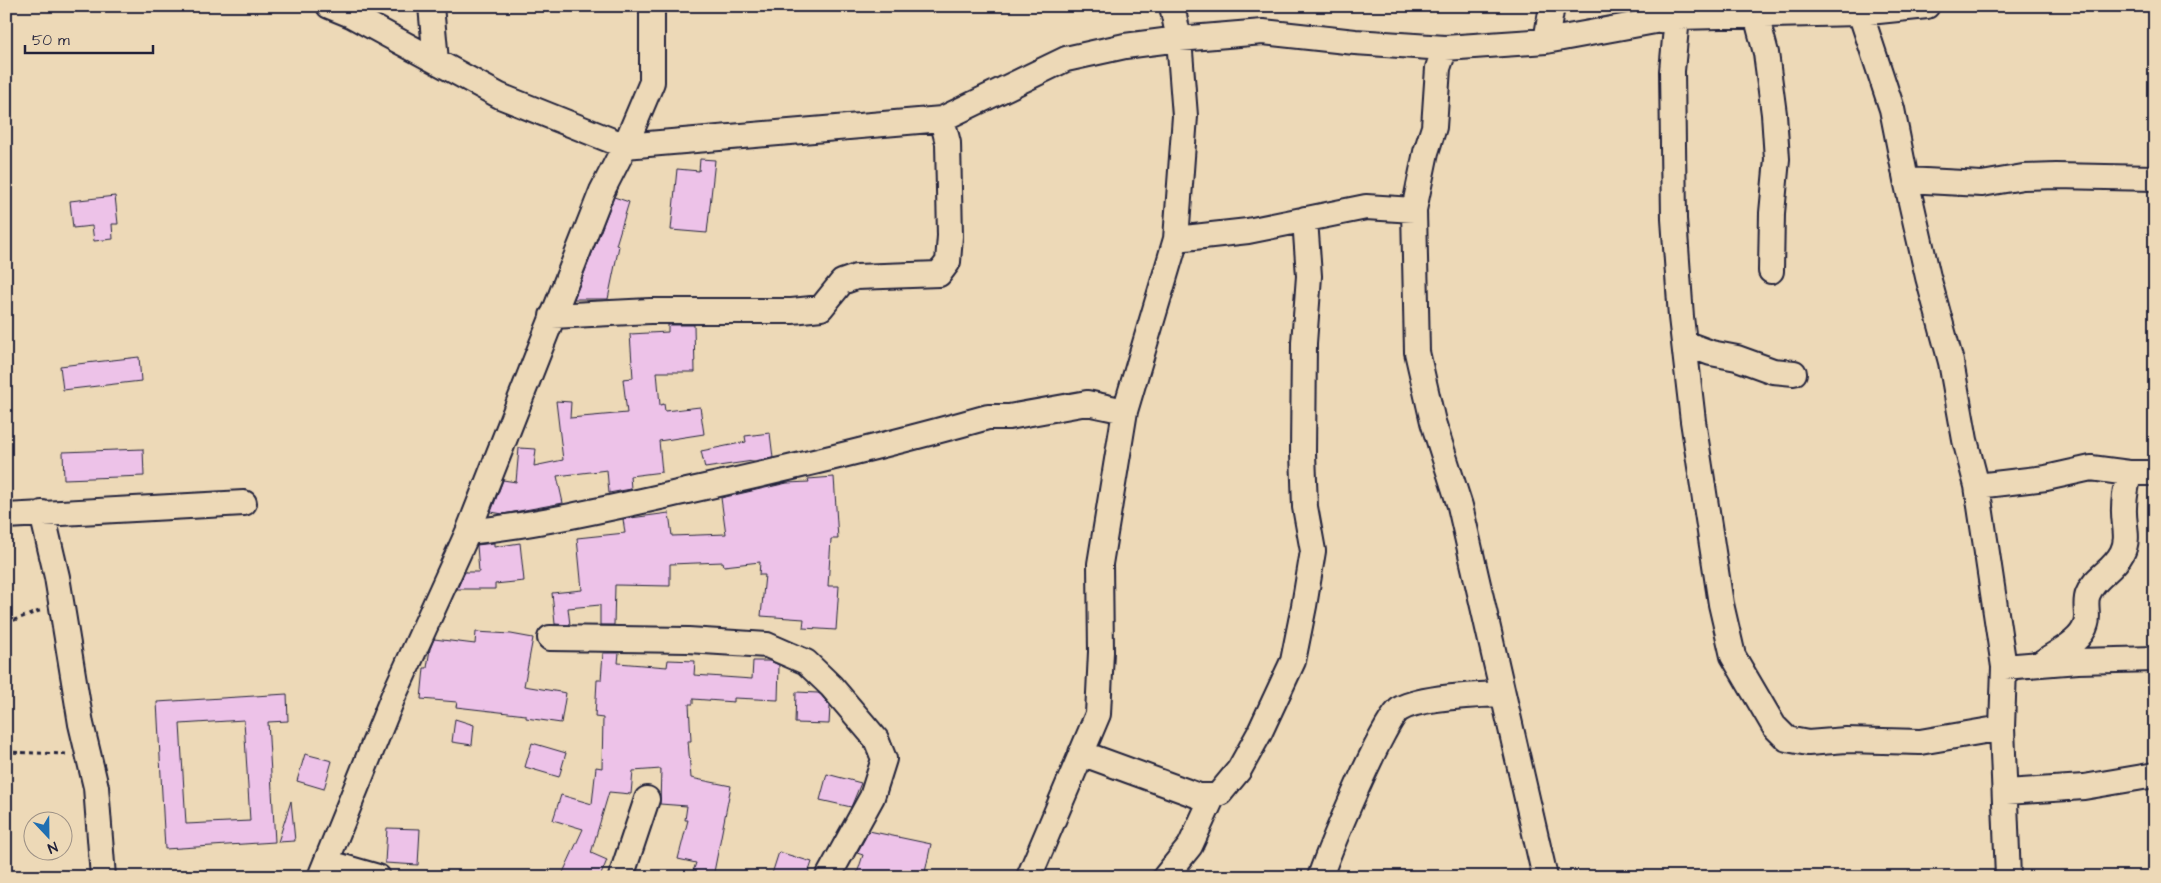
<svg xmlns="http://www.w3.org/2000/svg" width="2161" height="883" font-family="'Architects Daughter',sans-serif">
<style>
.building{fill:#edc2e8;stroke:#22223b;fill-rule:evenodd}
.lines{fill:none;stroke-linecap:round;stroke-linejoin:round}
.minor-casing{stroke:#22223b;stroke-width:28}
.path{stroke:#22223b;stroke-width:3;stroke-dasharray:4 4;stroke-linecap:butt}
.minor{stroke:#edd9b7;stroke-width:24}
</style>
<rect width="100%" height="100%" fill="#edd9b7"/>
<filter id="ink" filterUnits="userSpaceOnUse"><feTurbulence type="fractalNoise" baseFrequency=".02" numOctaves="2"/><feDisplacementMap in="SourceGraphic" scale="10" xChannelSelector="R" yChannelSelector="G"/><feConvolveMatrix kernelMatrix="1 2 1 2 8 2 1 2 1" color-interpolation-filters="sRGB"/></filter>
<g filter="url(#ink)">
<path class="building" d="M700 159 715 160 707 233 671 230 677 169 699 171Z
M115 196 118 224H112L113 239 94 241 92 226 73 228 70 201Z
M614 197 629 202 616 245 619 246 608 299H574Z
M668 325H694L695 372H657L660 405 664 404 665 411 700 407 704 434 659 441 662 472 630 476 631 489 609 493 607 470 557 476 563 503 503 514 491 512 503 480 516 482 519 448 536 449 534 466 563 460 556 401 571 402 570 418 627 413 623 379 633 378 630 334 668 332Z
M139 357 141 381 63 390 60 366Z
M770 433 773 458 705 468 701 451 746 442 745 436Z
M143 449 144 476 64 479 63 452Z
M834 477 838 539H831L828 586H839L836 630 803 628 804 619 761 616 765 575H759L760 562 724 566 723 562 670 564V586L615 585 614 625H600V605L568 608 570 625 555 624 552 593 582 590 577 538 625 533 623 519 669 513 672 536 726 534 721 498 787 483 809 482 808 479Z
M494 543V547L520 543 524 581 495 584V589H457L465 572H479L477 545Z
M476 632 511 634 533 638 524 686 566 693 561 723 526 718V715L456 707 457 702 421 699 424 668H427L430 649 434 639 475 644Z
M603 653H619L618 663 667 667 668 660 695 661 694 675 752 679 753 661H770L779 665 778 700 734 698V702L693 699V704H689L691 741H688L691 778 731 786 713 877H691L696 863 678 859 688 820H685L687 806 660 804 661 769 633 771 631 794 609 792 591 853 607 860 600 877H561L583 829 553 820 561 795 592 804 596 767 602 768 603 718 595 717 597 680H601Z
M796 692 818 693 821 695 830 706 829 724 795 723Z
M287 694 288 721 268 722 275 842 165 849 157 702ZM244 720 250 821 186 824 180 724Z
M455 719 474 725 472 745 452 742Z
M532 743 566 753 559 777 525 767Z
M305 754 332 761 324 789 297 781Z
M827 774 861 783 851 807 820 800Z
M291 801 295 841 278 842Z
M387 828 420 829 418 865 385 863Z
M869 831 931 844 924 877H856L863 855 857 853Z
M779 852 812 862 807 877H771Z"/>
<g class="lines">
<defs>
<path id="minor" d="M329 6 351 15 500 96 625 146 942 119 1066 59 1125 46 1179 39 1263 32 1355 42 1445 48 1546 41 1677 17 1859 13 1927 6
M431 6 436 61
M1858 6 1892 109 1906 180 1928 277 1951 362 1965 440 1977 486 2004 667 2002 728 2008 877
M1756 15 1766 53 1774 114 1777 159 1772 213 1771 271
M1677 17 1672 71 1674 219 1681 317 1693 421 1721 604 1733 656 1774 726 1787 739 1808 743 1846 740 1920 742 2002 728
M1546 41 1552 6
M1445 48 1438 68 1434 127 1426 152 1414 210 1417 352 1433 422 1460 506 1545 877
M1906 180 1982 184 2023 177 2056 176 2155 178
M1176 239 1248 231 1366 207 1414 210
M552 316 650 311H792L821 308 842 282 856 277 939 274 948 262 950 236 948 143 942 119
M1684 343 1711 353 1737 358 1773 371 1794 373
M1977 486 2046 478 2091 468 2129 473H2155
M42 513 57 577 81 724 96 787 103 877
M6 516 244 503
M468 532C542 524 615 507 687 491 788 469 888 445 988 417H1009L1087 403 1125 411
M550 638 688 640 767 645 806 662 831 686 876 739 884 759 872 797 828 877
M2040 664C2054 653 2081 643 2086 624 2089 615 2084 603 2088 594 2095 576 2112 572 2122 553 2130 538 2123 524 2124 508 2124 496 2127 484 2129 473
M2004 667 2078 661 2155 659
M1081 753 1199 796H1213L1220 793 1239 770 1259 734 1293 661 1304 606 1313 551 1305 507 1303 453 1304 343 1309 276 1305 219
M2006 792 2084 787 2155 775
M326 862 378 877
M320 877 393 697 468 532 602 191 625 146 652 82V6
M621 877 647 799
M1029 877 1098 714 1101 652 1100 564 1116 466 1125 411 1176 239 1185 116 1179 39 1172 6
M1165 877 1190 846 1213 796
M1320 877C1329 851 1383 720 1400 709 1421 697 1477 695 1502 694"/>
</defs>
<use href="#minor" class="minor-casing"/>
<path class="path" d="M6 623 42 610
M6 752 68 754"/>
<use href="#minor" class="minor"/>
</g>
</g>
<rect width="2161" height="883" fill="none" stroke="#edd9b7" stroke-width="25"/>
<rect x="12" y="12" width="2136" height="858" fill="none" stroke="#22223b" stroke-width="2" filter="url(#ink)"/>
<g transform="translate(48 836) rotate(158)"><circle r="24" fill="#edd9b7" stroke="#9c9085"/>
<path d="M0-4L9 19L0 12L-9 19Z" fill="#1f6fb2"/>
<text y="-8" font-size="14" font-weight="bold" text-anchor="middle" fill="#22223b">N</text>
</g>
<path d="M25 45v8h128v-8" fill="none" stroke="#22223b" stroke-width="2.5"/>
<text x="32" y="45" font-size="15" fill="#22223b" stroke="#edd9b7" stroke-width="4" paint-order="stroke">50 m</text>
</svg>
